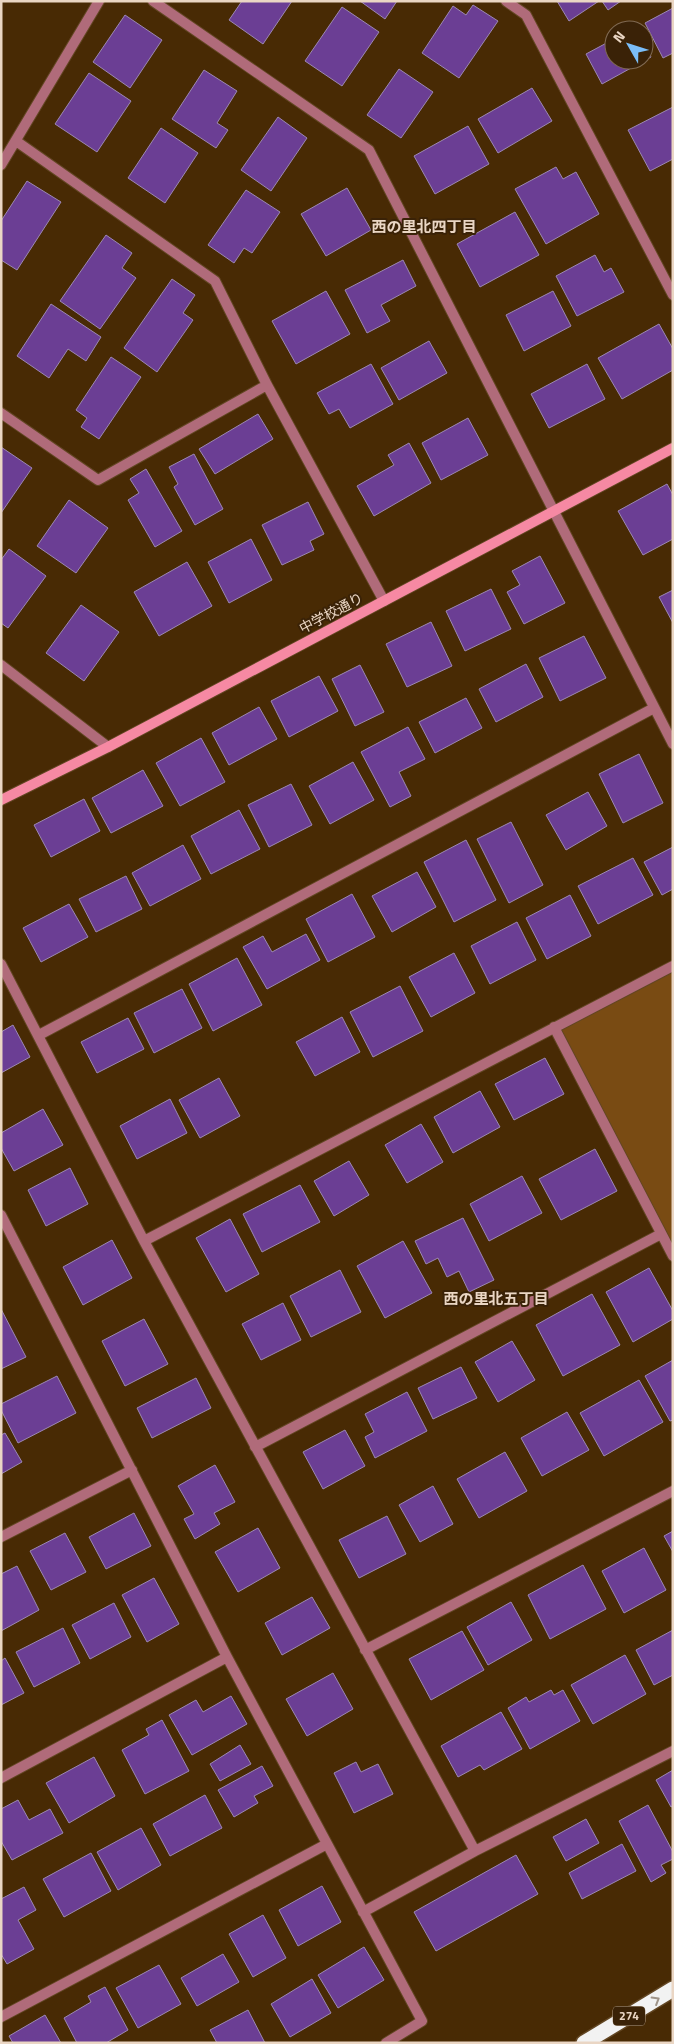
<svg xmlns="http://www.w3.org/2000/svg" width="674" height="2044" font-family="'Titillium Web','Noto Sans JP',sans-serif">
<style>
.green{fill:#794b13}
.building{fill:#6b3e94;stroke:#9c88b3}
.lines{fill:none;stroke-linecap:round;stroke-linejoin:round}
.street-casing{stroke:#624623;stroke-width:12}
.secondary-casing{stroke:#624623;stroke-width:12}
.highway-casing{stroke:#624623;stroke-width:18}
.street{stroke:#b06b7a;stroke-width:10}
.secondary{stroke:#f689a3;stroke-width:10}
.highway{stroke:#f2f2f2;stroke-width:15}
.oneway{stroke:#9f9488}
.labels{text-anchor:middle;stroke-width:4;stroke-linejoin:round;paint-order:stroke}
.shield{fill:#3a2207;stroke:#b5a08b;stroke-width:1}
.shield-label{font-size:12px;font-weight:bold;fill:#ead6c4}
.street-label{font-size:14px;fill:#ead6c4;stroke:#3a2207}
.neighbourhood-label{font-size:15px;font-weight:bold;fill:#ead6c4;stroke:#3a2207}
</style>
<rect width="100%" height="100%" fill="#482a04"/>
<path class="green" d="M673 966V1256L554 1027Z"/>
<path class="building" d="M242 1H292L263 44 229 20Z
M360 1H397L385 19Z
M557 1H599L569 21Z
M602 1H621L608 10Z
M473 5 498 21 459 78 422 53 453 6 466 15Z
M342 7 379 32 342 86 305 61Z
M673 8V53L663 58 645 23Z
M125 15 162 40 130 88 93 62Z
M614 39V60H644V45L651 57 602 84 586 54Z
M399 69 433 92 401 138 367 115Z
M204 70 237 91 217 123 228 130 216 148 172 119Z
M89 73 131 101 97 152 55 124Z
M532 88 552 121 498 153 478 119Z
M673 107V159L650 171 628 130Z
M278 117 307 138 271 191 241 170Z
M468 126 489 164 435 194 414 156Z
M161 128 198 153 165 203 128 178Z
M556 167 563 179 576 172 599 214 546 244 515 189Z
M27 181 61 202 17 270 1 260V221Z
M347 188 371 230 326 256 301 214Z
M246 190 280 212 252 253 244 248 234 263 208 245Z
M515 212 539 255 480 287 457 244Z
M106 235 132 253 122 268 136 278 100 329 60 301Z
M595 255 604 272 611 268 624 292 577 316 556 276Z
M403 260 416 286 381 305 390 321 367 333 345 290Z
M172 279 195 295 183 313 193 320 157 372 124 348Z
M326 291 350 334 296 364 272 321Z
M553 291 571 326 524 351 506 315Z
M51 304 101 337 86 361 68 349 49 378 17 356Z
M659 324 673 349V370L622 399 598 358Z
M429 341 447 373 399 400 381 368Z
M111 357 141 377 99 439 81 427 87 418 76 410Z
M371 364 393 404 350 428 339 409 329 414 317 393Z
M587 364 605 399 549 428 531 394Z
M258 414 273 439 215 474 199 449Z
M468 418 488 455 441 480 422 443Z
M409 443 431 483 374 516 357 486 394 465 388 455Z
M1 447 32 468 1 513Z
M194 454 223 509 195 525 174 487 178 484 169 467Z
M146 469 182 531 155 547 128 500 139 493 130 479Z
M667 484 673 495V539L643 555 618 511Z
M69 500 108 528 76 573 37 546Z
M308 502 324 534 310 541 314 550 282 565 262 525Z
M251 539 272 580 229 603 208 562Z
M9 549 46 576 8 628 1 623V560Z
M540 556 565 603 524 624 507 592 520 585 512 571Z
M187 562 212 606 159 636 134 592Z
M491 589 511 629 465 651 446 611Z
M673 590V623L659 597Z
M81 605 119 632 84 681 46 653Z
M431 622 452 666 407 687 386 644Z
M584 636 606 678 560 701 539 658Z
M526 664 543 697 496 722 479 689Z
M360 665 384 712 355 726 332 679Z
M319 676 338 711 289 737 271 701Z
M466 698 482 728 435 753 419 722Z
M259 707 277 739 229 765 212 733Z
M408 727 425 759 399 772 411 796 390 807 361 752Z
M201 738 225 782 180 806 156 763Z
M639 754 663 803 623 823 599 774Z
M353 762 374 800 330 824 309 786Z
M143 770 163 806 111 833 92 798Z
M291 784 312 825 269 847 248 805Z
M588 792 607 826 566 850 546 815Z
M84 799 100 831 51 857 34 825Z
M239 810 260 849 211 874 191 836Z
M511 822 543 885 509 903 477 839Z
M466 840 496 900 454 922 424 862Z
M183 845 201 879 150 906 132 873Z
M673 847V889L662 895 644 862Z
M633 858 653 895 598 924 578 886Z
M417 872 436 907 392 932 372 896Z
M126 876 142 909 96 932 79 899Z
M352 894 375 937 328 962 306 919Z
M570 895 591 936 547 959 526 918Z
M69 904 88 937 41 962 23 928Z
M517 922 536 960 490 984 471 946Z
M306 934 320 960 267 989 243 947 263 936 272 952Z
M454 953 475 993 431 1017 409 977Z
M237 958 262 1005 213 1031 189 984Z
M400 986 423 1031 373 1057 350 1012Z
M182 989 202 1028 154 1053 134 1013Z
M342 1017 360 1052 315 1076 296 1042Z
M128 1018 144 1049 97 1073 81 1042Z
M13 1025 30 1057 1 1073V1032Z
M545 1058 564 1094 514 1120 495 1084Z
M219 1078 240 1116 200 1138 179 1100Z
M480 1091 500 1127 453 1153 434 1117Z
M170 1099 187 1133 137 1159 120 1126Z
M43 1109 63 1145 14 1171 1 1148V1133Z
M421 1124 443 1162 407 1183 385 1145Z
M595 1149 617 1191 561 1220 539 1179Z
M349 1161 369 1195 334 1216 314 1181Z
M70 1168 88 1204 46 1226 28 1190Z
M522 1176 542 1213 489 1241 470 1204Z
M300 1185 320 1222 262 1252 243 1214Z
M463 1218 494 1280 469 1292 459 1271 447 1277 438 1258 426 1264 415 1241Z
M230 1219 259 1274 226 1292 196 1238Z
M112 1240 132 1278 83 1305 63 1267Z
M403 1241 432 1293 385 1318 357 1266Z
M649 1268 673 1311V1319L633 1342 606 1292Z
M340 1270 361 1312 311 1337 290 1296Z
M592 1294 620 1345 563 1376 536 1325Z
M283 1303 301 1340 261 1360 242 1324Z
M1 1309 26 1357 1 1369Z
M144 1319 168 1364 125 1386 102 1341Z
M512 1341 535 1380 498 1402 475 1362Z
M673 1360V1420L670 1421 645 1376Z
M461 1367 477 1398 433 1419 418 1388Z
M57 1376 76 1413 18 1443 1 1410V1404Z
M196 1378 211 1408 152 1438 137 1408Z
M639 1380 663 1422 604 1456 580 1413Z
M407 1392 427 1431 375 1458 365 1437 374 1432 365 1414Z
M567 1412 589 1450 542 1476 521 1438Z
M345 1430 365 1466 323 1489 303 1452Z
M5 1433 22 1462 1 1474V1435Z
M505 1452 527 1491 479 1518 457 1479Z
M215 1465 235 1502 214 1513 220 1524 195 1539 184 1519 194 1514 178 1486Z
M433 1486 453 1524 420 1542 399 1505Z
M134 1513 151 1546 106 1569 89 1537Z
M387 1516 406 1554 359 1578 339 1540Z
M258 1528 280 1568 238 1592 215 1552Z
M673 1531V1552L664 1536Z
M65 1533 86 1572 51 1590 30 1551Z
M644 1548 666 1590 624 1613 602 1571Z
M583 1565 606 1609 550 1639 528 1595Z
M17 1566 39 1610 1 1631V1574Z
M154 1578 179 1624 147 1642 122 1595Z
M312 1597 330 1628 282 1655 265 1623Z
M511 1602 532 1640 488 1665 467 1627Z
M114 1603 131 1637 90 1659 72 1625Z
M63 1628 80 1663 34 1687 16 1652Z
M673 1630V1675L654 1685 636 1650Z
M462 1631 484 1670 431 1700 409 1659Z
M625 1655 646 1694 593 1724 571 1685Z
M5 1658 24 1693 1 1705V1661Z
M333 1673 353 1709 307 1736 286 1699Z
M551 1690 554 1695 563 1690 580 1721 530 1749 508 1708 526 1697 529 1702Z
M231 1696 247 1724 192 1755 169 1715 196 1700 203 1712Z
M501 1712 522 1749 484 1770 480 1765 458 1777 441 1746Z
M162 1720 189 1771 145 1794 122 1750 149 1735 146 1729Z
M240 1745 251 1764 220 1781 210 1764Z
M94 1757 115 1796 69 1823 46 1783Z
M356 1762 361 1772 378 1764 393 1794 354 1813 334 1773Z
M262 1766 273 1786 254 1796 258 1803 234 1817 218 1790Z
M673 1770V1806L671 1807 656 1780Z
M205 1795 222 1828 170 1856 153 1824Z
M18 1800 29 1820 50 1809 63 1833 12 1860 1 1841V1809Z
M648 1805 673 1852V1859L661 1865 666 1873 651 1882 619 1821Z
M586 1819 599 1843 566 1861 553 1837Z
M141 1828 161 1865 118 1890 97 1852Z
M622 1844 636 1871 582 1899 569 1873Z
M91 1853 111 1891 64 1917 43 1879Z
M516 1855 538 1894 436 1951 414 1912Z
M322 1886 341 1922 298 1946 279 1910Z
M24 1887 36 1910 18 1920 34 1949 7 1964 1 1954V1899Z
M263 1915 286 1958 253 1977 229 1934Z
M364 1947 384 1980 338 2008 318 1975Z
M223 1954 239 1982 197 2006 181 1978Z
M159 1965 181 2004 138 2028 116 1988Z
M312 1979 331 2013 290 2037 271 2004Z
M105 1987 128 2030 106 2043H77L64 2018 91 2002 88 1996Z
M248 2010 265 2043H217L210 2030Z
M45 2015 61 2043H13L9 2036Z"/>
<g class="lines">
<defs>
<path id="street" d="M153 1 369 150 673 744
M506 1 526 15 673 295
M16 141 215 281 267 385 384 601
M1 165 99 1
M1 413 98 480 267 385
M1 665 108 747
M1 964 144 1241 475 1851
M554 1027 673 1256
M39 1035 654 708
M1 1215 227 1657 422 2021 386 2043
M144 1241 673 966
M255 1447 661 1234
M1 1537 132 1470
M365 1650 673 1491
M1 1778 227 1657
M363 1912 475 1851 673 1751
M1 2017 327 1844"/>
<path id="secondary" d="M1 800 108 747 673 448"/>
<path id="highway" d="M584 2043 673 1989"/>
</defs>
<use href="#street" class="street-casing"/>
<use href="#secondary" class="secondary-casing"/>
<use href="#highway" class="highway-casing"/>
<use href="#street" class="street"/>
<use href="#secondary" class="secondary"/>
<use href="#highway" class="highway"/>
</g>
<defs><path id="oneway-chevron" d="M-2-3.5L2.5 0L-2 3.5" fill="none" stroke-width="1.6" stroke-linecap="round" stroke-linejoin="round" transform="scale(1.25)"/></defs>
<use class="oneway" href="#oneway-chevron" transform="translate(656 2000) rotate(-31)"/>
<g class="labels">
<rect class="shield" x="613" y="2006.5" width="32" height="19" rx="4"/>
<g class="shield-label">
<text x="629" y="2020">274</text>
</g>
<g class="street-label">
<text transform="translate(331 613) rotate(-28)" y="5">中学校通り</text>
</g>
<g class="neighbourhood-label">
<text x="424" y="232">西の里北四丁目</text>
<text x="496" y="1304">西の里北五丁目</text>
</g>
</g>
<rect width="674" height="2044" fill="none" stroke="#ead6c4" stroke-width="5"/>
<g transform="translate(629 45) rotate(309)"><circle r="24" fill="#3a2207" stroke="#806a53"/>
<path d="M0-4L9 19L0 12L-9 19Z" fill="#7bbef8"/>
<text y="-8" font-size="14" font-weight="bold" text-anchor="middle" fill="#ead6c4">N</text>
</g>
</svg>
